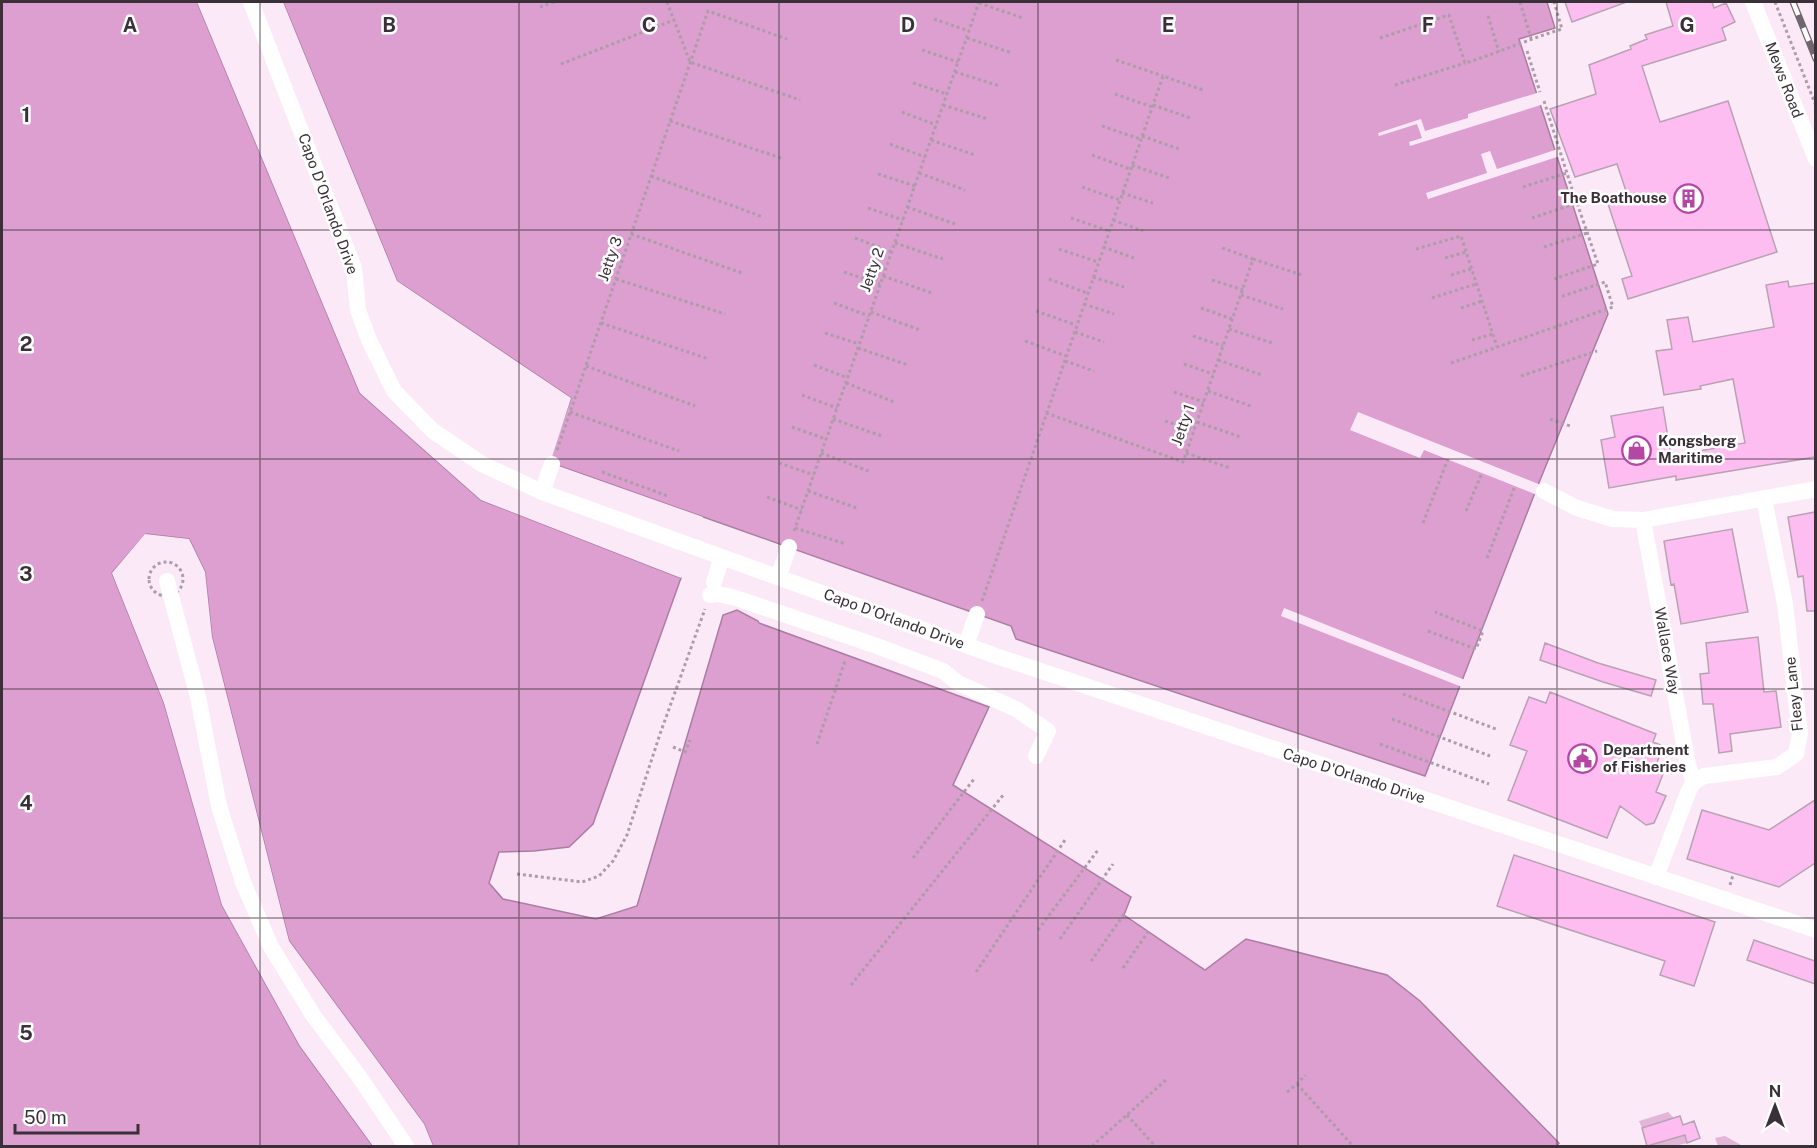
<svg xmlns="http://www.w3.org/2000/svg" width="1817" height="1148" font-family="'Public Sans',sans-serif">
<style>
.green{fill:#e3b5d9}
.water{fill:#dd9ed0;stroke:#ac7da2;stroke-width:1.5}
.pier{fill:#fce9f8}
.building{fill:#febdf0;stroke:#b8a2b3;stroke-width:1.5}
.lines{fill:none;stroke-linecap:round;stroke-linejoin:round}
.path{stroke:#ac9da9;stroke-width:3;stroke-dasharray:3 3;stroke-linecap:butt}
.minor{stroke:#fff;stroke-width:16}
.rail-casing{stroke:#71666f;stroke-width:7}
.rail{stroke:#fff;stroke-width:4.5;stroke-dasharray:14;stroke-linecap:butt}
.grid{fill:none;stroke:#3a3138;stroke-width:1.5;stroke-opacity:0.55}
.labels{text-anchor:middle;stroke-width:5;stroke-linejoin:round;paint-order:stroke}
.street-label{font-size:15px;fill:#3a3138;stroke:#fff}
.poi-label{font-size:15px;font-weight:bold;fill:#3a3138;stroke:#fff;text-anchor:start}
.grid-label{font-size:20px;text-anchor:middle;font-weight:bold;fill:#3a3138;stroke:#fff;stroke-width:5;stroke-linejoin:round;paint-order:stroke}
</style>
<rect width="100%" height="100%" fill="#fce9f8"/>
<path class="green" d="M1668 1112 1674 1118 1642 1128 1639 1121Z
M1685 1135 1687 1143 1675 1146H1649Z
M1725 1136 1743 1146H1718L1715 1138Z"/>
<path class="water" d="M2 2H197L360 393 481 500 681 578 593 824 569 847 534 851 499 852 489 883 503 899 596 919 637 906 723 615 737 610 758 621 759 623 989 707 953 785 1131 897 1124 915 1205 970 1246 939 1387 975 1420 1001 1559 1143 1557 1146H433L424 1124 289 941 212 637 205 572 189 539 146 534 112 573 164 703 222 905 300 1046 373 1146H2Z
M283 2H1547L1555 28 1519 39 1608 314 1536 490 1425 776 1016 639 1011 626 548 462 571 398 397 281Z"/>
<path class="pier" d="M197 2H200L363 391 483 497 682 575 681 578 481 500 360 393Z
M280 2H283L397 281 571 398 550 463 703 517 702 520 546 464 545 461 567 400 395 283Z
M1540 92 1544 104 1410 146 1409 142 1422 138 1417 124 1379 136 1378 133 1421 119 1425 131 1468 118V114Z
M1558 149 1560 156 1428 199 1426 193 1487 173 1481 154 1490 151 1497 169Z
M1358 412 1541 485 1537 495 1424 450 1420 458 1350 430Z
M145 534 189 539 205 572 212 637 289 941 424 1124 433 1146H430L421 1126 286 942 209 638 203 573 187 542 147 537 116 573 167 703 225 904 302 1045 376 1146H373L300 1046 222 905 164 703 112 573Z
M1284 608 1465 680 1462 687 1281 616Z"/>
<path class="building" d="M1565 2H1623L1624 3 1572 22Z
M1666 2H1712L1714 8 1726 3 1735 22 1722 28 1726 40 1642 66 1660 122 1728 101 1777 252 1628 299 1622 279 1632 276 1607 201 1627 194 1617 164 1575 177 1550 109 1596 94 1589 65 1631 49 1630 46 1647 39 1645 35 1673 26Z
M1788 281 1789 287 1815 283V457L1676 480V476L1609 488 1601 440 1615 437 1611 416 1663 407 1671 456 1745 443 1733 379 1700 386 1701 389 1664 395 1656 351 1672 349 1667 320 1688 317 1693 342 1774 327 1766 285Z
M1815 512V611H1807L1803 576 1798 577 1788 517Z
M1732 529 1748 612 1681 624 1674 584 1671 585 1664 541Z
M1758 637 1764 692 1776 691 1781 727 1730 734 1732 751 1719 753 1713 704H1703L1700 674 1709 673 1706 643Z
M1545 643 1598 663 1656 680 1651 696 1603 682 1540 660Z
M1550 692 1656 734 1653 742 1663 746 1654 771 1663 774 1656 792 1666 796 1654 823 1646 825 1620 806 1607 838 1508 800 1527 751 1510 745 1529 697 1546 703Z
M1815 800V863L1779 887 1687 859 1702 810 1769 830Z
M1514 855 1715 922 1694 986 1660 975 1665 961 1497 906Z
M1754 940 1815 961V984L1747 960Z
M1680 1116 1683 1125 1694 1121 1700 1138 1687 1143 1685 1135 1647 1146 1642 1128Z"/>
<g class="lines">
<path class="path" d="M667 2 690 62 800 100
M1520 2 1531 38
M1775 2 1816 106
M979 3 1023 18
M540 7 554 2
M1488 16 1499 52
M934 19 969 31
M967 38 1012 53
M1380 38 1449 15 1465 63C1498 53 1529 39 1562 29L1554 2
M922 50 958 62
M1527 51 1540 92
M1116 60 1163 76
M561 64 674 20
M955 72 1000 86
M913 83 947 94
M1395 85 1465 63
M1115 94 1152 107
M1544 101 1572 189
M943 105 988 119
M1153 105 1190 118
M902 112 936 125
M670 121 784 159
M1102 126 1140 139
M1142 136 1179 149
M931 140 975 155
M890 144 925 157
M1092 155 1130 169
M1132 165 1169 178
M919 173 965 190
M878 174 915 186
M651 176 763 217
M1082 187 1120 200
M1523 187 1567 173
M1122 193 1153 203
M907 207 955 224
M868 208 903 220
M1071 218 1109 231
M1532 218 1577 203 1598 264 1554 279
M1113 220 1143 231
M631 234 742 273
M855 238 892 252
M895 243 943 259
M1103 247 1134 258
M1544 247 1587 233
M1059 249 1098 262
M1416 249 1461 236 1497 347
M1445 258 1466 252
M1253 259 1302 275
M844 272 880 284
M1451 275 1471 269
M883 276 932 293
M1093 277 1124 287
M616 279 725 314
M1049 279 1087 293
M1212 280 1243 290
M1241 295 1283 309
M1432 298 1476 284
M834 303 869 316
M1084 304 1114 314
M1201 308 1232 319
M1461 308 1482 301
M1036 311 1076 325
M871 312 920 330
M601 323 709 359
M1229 329 1272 343
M1075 332 1104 342
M825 333 859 344
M1193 336 1223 346
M1472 340 1493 334
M1025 341 1066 356
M858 348 908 365
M1218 360 1262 375
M1065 361 1094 371
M1451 363 1613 307 1605 282 1560 297
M1184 364 1213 374
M814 365 848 378
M586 366 695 406
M1521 376 1597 351
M846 383 894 402
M1208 391 1251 406
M1174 392 1204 402
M802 395 837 408
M570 412 679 451
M1046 413 1183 462 1253 259 1220 247
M833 419 882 436
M1550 419 1570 426
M1165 421 1194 430
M1197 422 1241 437
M792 427 826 439
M557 450 708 11 787 39
M821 453 871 472
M1186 453 1230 468
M779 463 814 475
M602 472 668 496
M808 491 857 508
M767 497 802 510
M1466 511 1482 473
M1423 523 1448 459
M795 528 846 544
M794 531 979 2
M1487 558 1515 486
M149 579a17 17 0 1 1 34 0a17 17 0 1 1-34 0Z
M982 601 1163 76 1203 90
M1428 631 1476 649 1483 631 1435 612
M1403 694 1496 729
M1392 719 1490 756
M817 744 845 661
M1380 744 1489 784
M673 747 685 752 690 740
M913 858 974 779
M517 874 582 882 599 876 613 861 627 835 660 734 705 609
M1730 885 1733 875
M1038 930 1098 850
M1060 939 1113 864
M1091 961 1125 913
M1123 968 1150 929
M976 972 1065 840
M851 985 1004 794
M1297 1084 1353 1146
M1287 1092 1297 1084 1305 1075
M1127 1115 1155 1146
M1092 1146 1167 1079"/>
<path class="minor" d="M251 2 354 268 358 310 369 340 394 391 433 431 482 464 542 492 996 656 1816 930
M1753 2 1816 159
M1544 491 1577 508 1613 519 1643 520 1816 489
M542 492 552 464
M1643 520 1688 765 1694 782
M778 577 789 547
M167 581 198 697 219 806 243 882 271 947 313 1015 358 1075 406 1146
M714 582 722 557
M710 595 718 594 736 598 877 646 943 671 958 683 1016 709 1048 731 1036 756
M966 645 977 614
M1656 877 1689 790 1694 782 1704 776 1777 767 1796 754 1800 734 1785 604 1764 499"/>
<defs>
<path id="rail" d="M1793 2 1816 59"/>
</defs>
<use href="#rail" class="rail-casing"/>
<use href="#rail" class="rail"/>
</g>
<path class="grid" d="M260 2V1146M519 2V1146M779 2V1146M1038 2V1146M1298 2V1146M1557 2V1146M2 230H1816M2 459H1816M2 689H1816M2 918H1816"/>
<defs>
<symbol id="building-ring" viewBox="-11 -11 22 22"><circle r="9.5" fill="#fff" stroke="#b446a4" stroke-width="1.5"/><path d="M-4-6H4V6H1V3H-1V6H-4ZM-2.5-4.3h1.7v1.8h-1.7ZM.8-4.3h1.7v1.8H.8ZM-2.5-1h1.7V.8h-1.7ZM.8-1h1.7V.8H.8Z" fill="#b446a4"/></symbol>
<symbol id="shop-ring" viewBox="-11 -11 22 22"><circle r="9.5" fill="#fff" stroke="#b446a4" stroke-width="1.5"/><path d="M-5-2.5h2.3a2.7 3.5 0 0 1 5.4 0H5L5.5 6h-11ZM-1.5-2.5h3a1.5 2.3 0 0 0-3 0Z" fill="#b446a4"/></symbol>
<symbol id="civic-ring" viewBox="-11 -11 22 22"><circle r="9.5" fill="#fff" stroke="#b446a4" stroke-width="1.5"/><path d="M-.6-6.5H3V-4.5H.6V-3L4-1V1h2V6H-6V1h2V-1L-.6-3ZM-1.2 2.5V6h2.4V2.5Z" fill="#b446a4"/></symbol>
</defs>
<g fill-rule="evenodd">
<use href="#building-ring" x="1672" y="182" width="33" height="33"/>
<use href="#shop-ring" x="1620" y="434" width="33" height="33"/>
<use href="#civic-ring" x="1566" y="742" width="33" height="33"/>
</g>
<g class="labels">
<g class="street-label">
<text transform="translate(1784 80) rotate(69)" y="5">Mews Road</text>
<text transform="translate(328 204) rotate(70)" y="5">Capo D'Orlando Drive</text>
<text transform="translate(610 259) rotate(-71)" y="5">Jetty 3</text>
<text transform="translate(872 270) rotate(-71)" y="5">Jetty 2</text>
<text transform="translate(1183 425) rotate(-71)" y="5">Jetty 1</text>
<text transform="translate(894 619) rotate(20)" y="5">Capo D'Orlando Drive</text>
<text transform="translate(1667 651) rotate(80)" y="5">Wallace Way</text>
<text transform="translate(1794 694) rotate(-96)" y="5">Fleay Lane</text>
<text transform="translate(1354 776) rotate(18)" y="5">Capo D'Orlando Drive</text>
</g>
<g class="poi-label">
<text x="1667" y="203" text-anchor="end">The Boathouse</text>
<text x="1658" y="446">Kongsberg<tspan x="1658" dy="17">Maritime</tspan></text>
<text x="1603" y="755">Department<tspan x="1603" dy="17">of Fisheries</tspan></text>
</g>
</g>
<g class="grid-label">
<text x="130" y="32">A</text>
<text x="389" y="32">B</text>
<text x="649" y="32">C</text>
<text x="908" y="32">D</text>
<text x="1168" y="32">E</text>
<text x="1428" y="32">F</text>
<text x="1687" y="32">G</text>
<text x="26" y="122">1</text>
<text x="26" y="351">2</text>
<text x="26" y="581">3</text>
<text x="26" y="810">4</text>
<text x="26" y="1040">5</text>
</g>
<rect width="1817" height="1148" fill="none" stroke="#3a3138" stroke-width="6"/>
<g transform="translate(1775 1106)" stroke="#ffffff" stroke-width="4.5" paint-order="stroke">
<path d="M0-4.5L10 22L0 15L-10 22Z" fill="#3a3138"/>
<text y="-9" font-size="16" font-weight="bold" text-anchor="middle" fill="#3a3138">N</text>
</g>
<path d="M15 1124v9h123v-9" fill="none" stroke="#3a3138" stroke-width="3"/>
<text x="24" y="1124" font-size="18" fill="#3a3138" stroke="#ffffff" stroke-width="4.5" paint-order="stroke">50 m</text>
</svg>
